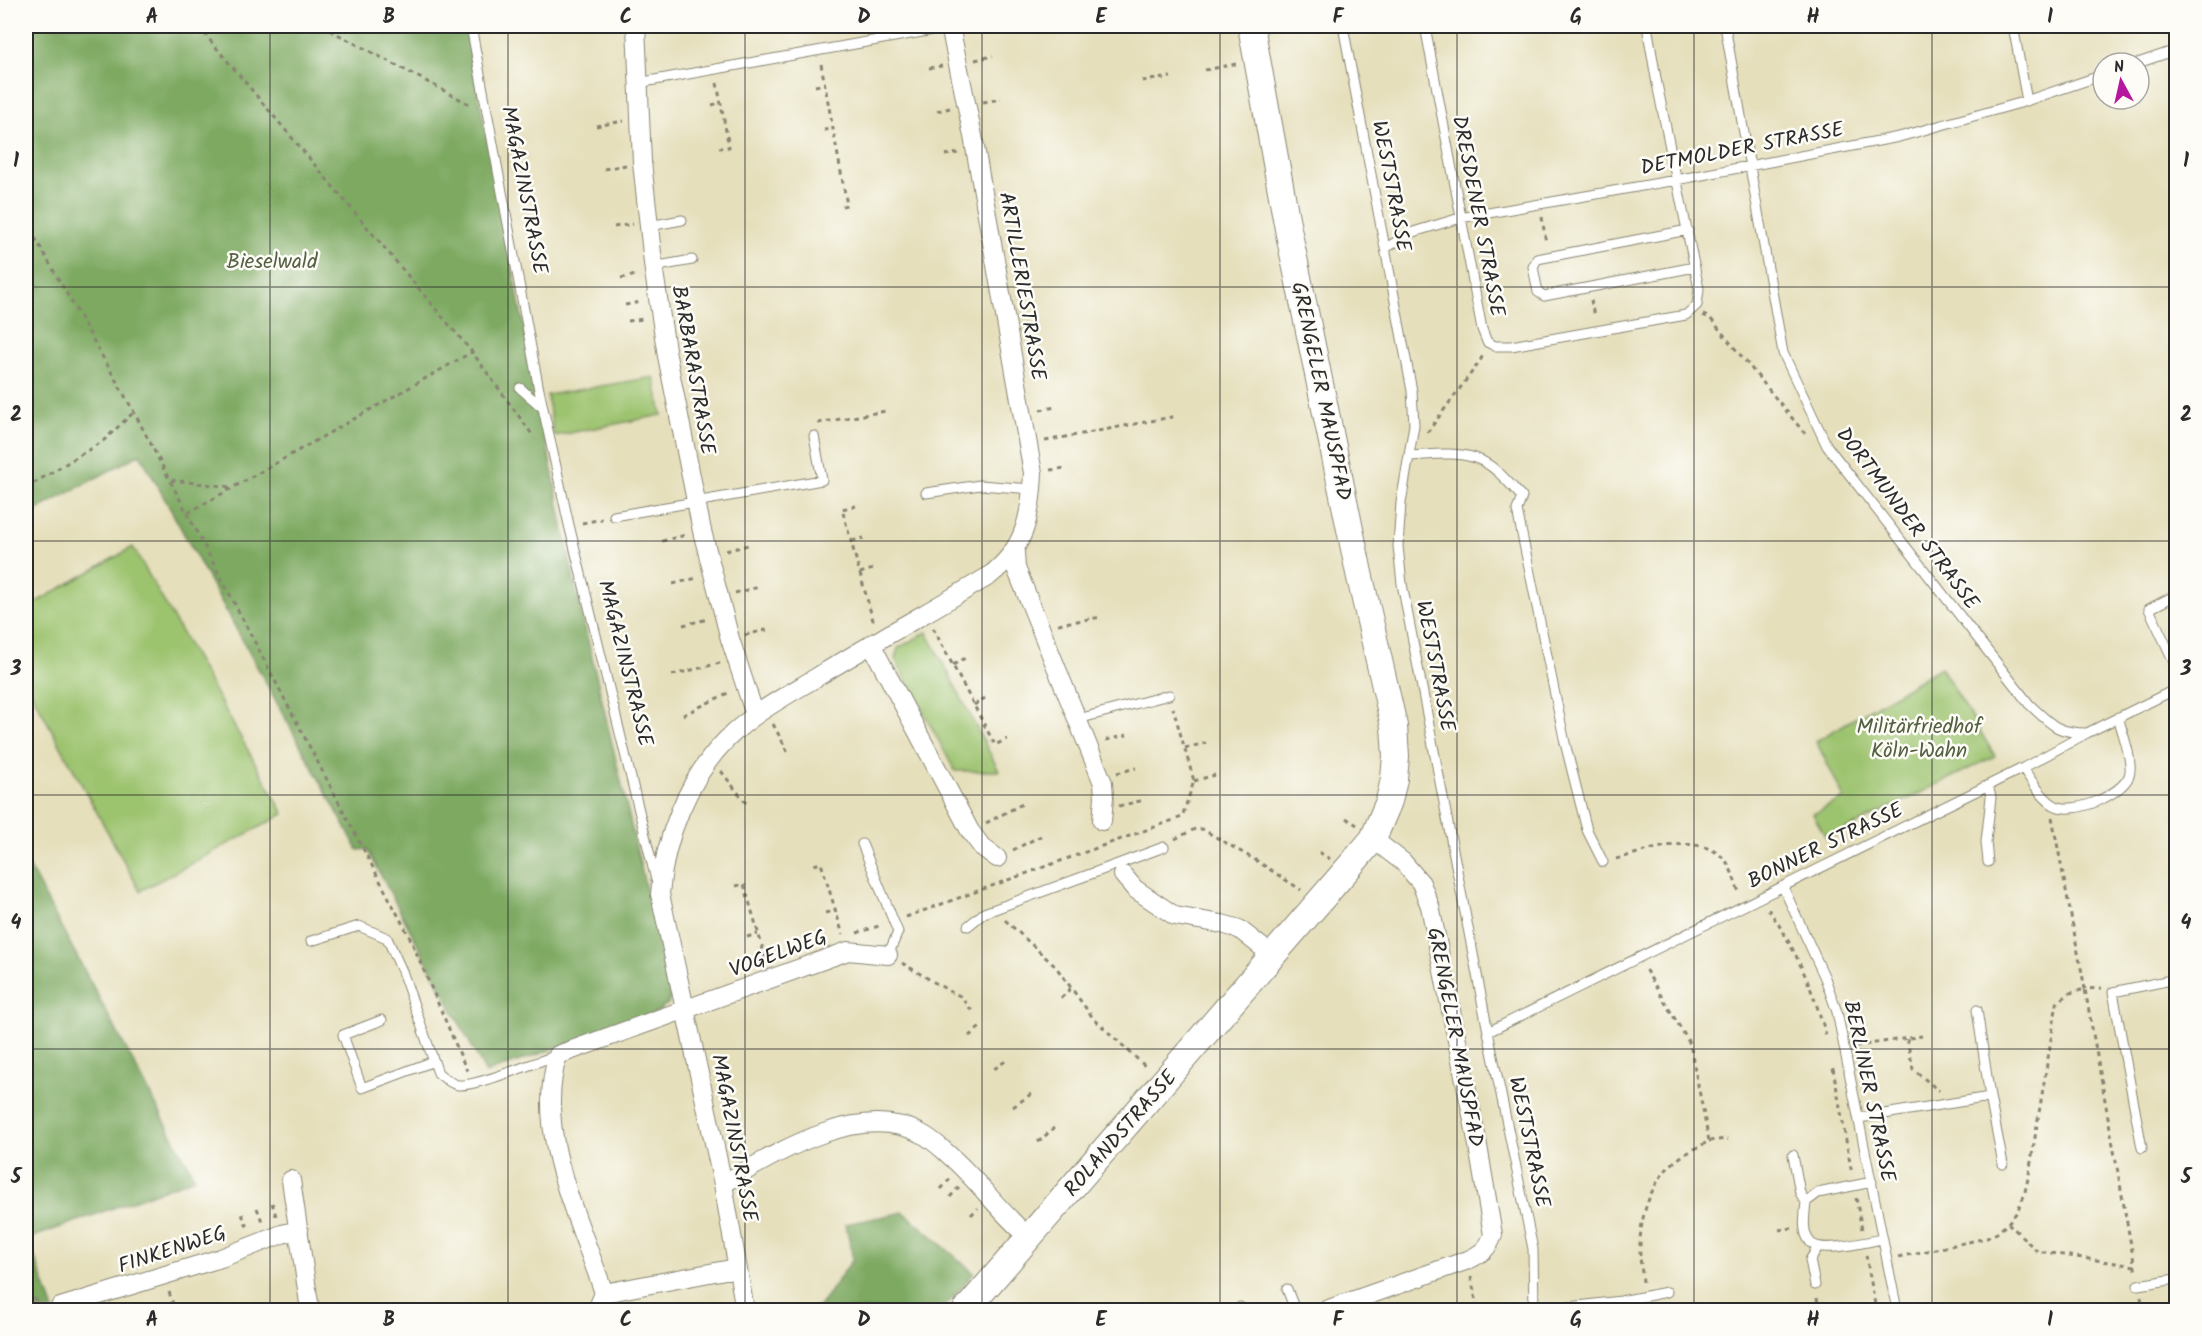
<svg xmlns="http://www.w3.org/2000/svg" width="2202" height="1336" font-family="Kalam,sans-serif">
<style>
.green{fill:#9cc36e;stroke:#64774c;stroke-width:1.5}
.forest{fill:#7da961;stroke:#546a46;stroke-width:1.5}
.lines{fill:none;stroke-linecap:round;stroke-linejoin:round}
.service-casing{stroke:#888573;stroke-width:11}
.minor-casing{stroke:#888573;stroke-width:20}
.secondary-casing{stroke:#888573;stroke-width:28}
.path{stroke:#888573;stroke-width:3;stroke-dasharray:4.5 4.5;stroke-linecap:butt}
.service{stroke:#fff;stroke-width:9}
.minor{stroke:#fff;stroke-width:18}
.secondary{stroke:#fff;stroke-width:26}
.grid{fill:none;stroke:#2b2b2b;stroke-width:1.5;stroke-opacity:0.55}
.labels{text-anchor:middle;stroke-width:5;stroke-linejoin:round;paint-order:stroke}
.street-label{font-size:21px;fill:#2b2b2b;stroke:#fdfcf7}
.park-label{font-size:21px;fill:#536042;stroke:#fdfcf7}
.neatline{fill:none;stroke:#2b2b2b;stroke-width:2}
.grid-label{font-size:20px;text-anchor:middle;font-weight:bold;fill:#2b2b2b}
</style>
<rect width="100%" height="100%" fill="#fdfcf7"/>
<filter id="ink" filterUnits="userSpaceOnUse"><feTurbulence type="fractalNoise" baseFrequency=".0167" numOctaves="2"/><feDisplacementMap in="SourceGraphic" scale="12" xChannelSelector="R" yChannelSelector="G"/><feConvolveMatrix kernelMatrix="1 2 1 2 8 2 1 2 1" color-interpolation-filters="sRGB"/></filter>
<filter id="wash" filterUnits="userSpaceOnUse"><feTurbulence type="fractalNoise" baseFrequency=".008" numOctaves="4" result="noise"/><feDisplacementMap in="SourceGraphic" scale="24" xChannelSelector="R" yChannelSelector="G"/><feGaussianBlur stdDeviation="1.35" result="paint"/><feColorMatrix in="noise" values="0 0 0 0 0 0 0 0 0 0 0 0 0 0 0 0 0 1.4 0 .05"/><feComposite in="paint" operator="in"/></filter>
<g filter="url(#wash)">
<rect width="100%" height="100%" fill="#e5dfbb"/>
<path class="green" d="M654 377 662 415 554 436 547 395Z
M133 547 284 814 140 891 26 683V608Z
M927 632 999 771H955L895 659 898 648Z
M1941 667 1995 756 1827 839 1813 814 1844 798 1816 741Z"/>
<path class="forest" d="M26 26H465L572 572 671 996 668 1004 662 1007V1010L486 1073 367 849 358 850 140 454 26 516Z
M26 861 195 1178 28 1239 54 1310H26Z
M904 1212 974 1273 942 1310H802L819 1307 853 1259 846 1224Z"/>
</g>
<g filter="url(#ink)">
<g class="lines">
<defs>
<path id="service" d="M471 26 539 390 569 525 656 880
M1343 26 1412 391 1414 425 1401 503 1398 546 1402 584 1488 1032 1533 1249 1534 1310
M1425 26 1482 329 1487 342 1495 346H1511L1686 315 1697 305 1699 289 1657 84 1647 26
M1725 26 1783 353 1827 446 2029 704C2051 724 2056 733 2087 733
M2013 26 2027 101
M2173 26 2176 41
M2138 63 2176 50
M638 83 950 27
M649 226 682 220
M1688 230 1537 259 1533 267 1538 292 1544 296 1695 267
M1386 248 1410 233 1460 218 1676 180 1899 137 2020 103 2103 75
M653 267 692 260
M520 388 543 408
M1409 456C1429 455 1455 451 1475 458 1494 464 1509 483 1522 497L1517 510 1565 743 1587 830 1603 862
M926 493 980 485 1032 489
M614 516 822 480 814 436
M2176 595 2149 609 2176 666
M1078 719 1169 695
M2023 768C2030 779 2044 801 2056 806 2075 815 2121 795 2129 776 2134 763 2122 731 2118 717
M1988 785 1991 797 1986 842 1988 862
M862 844 898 932 888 955
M1118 864 1164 847
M1783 887 1825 978 1837 1012 1897 1310
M968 926 984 913 1118 864 1123 875
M311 941 359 926 387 938 402 971 438 1073C444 1078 451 1084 458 1085 476 1087 538 1061 558 1055
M382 1020 343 1035 362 1088 434 1061
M1488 1032 2023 768 2087 733 2176 689
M1990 1097 2003 1164
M1859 1118 1990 1097 1977 1010
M2142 1148 2113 992 2176 979
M1793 1155 1800 1193 1806 1202
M1872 1182 1818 1193 1806 1202C1805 1214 1801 1233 1811 1243 1822 1254 1868 1241 1883 1239
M1815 1285 1810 1260 1818 1247
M2138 1285 2176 1279
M1287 1289 1295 1310
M1240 1307 1242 1310
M1543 1310 1621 1301 1667 1292"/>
<path id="minor" d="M636 26 642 162 654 272 667 356 702 531 730 639 755 715
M1015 552 1016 568 1103 783 1104 797 1102 821
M871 644 970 831 982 847 997 858
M1123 875 1135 889 1175 916 1222 924 1239 929 1273 956
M291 1180 310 1310
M723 1184C775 1154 858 1101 920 1133 931 1138 940 1147 949 1155 978 1180 1000 1213 1029 1237
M604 1293 736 1268
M61 1310 60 1307 221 1258 282 1234 299 1230
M597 1310 604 1293C580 1220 533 1132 558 1055L848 951 888 955
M745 1310 723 1184 660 894C664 839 688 778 727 739 753 713 786 696 817 677 874 642 932 610 989 576 1025 549 1031 516 1033 473L973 136 950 26
M1326 1310 1468 1260C1481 1254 1488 1249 1493 1235L1477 1140 1430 906 1421 883 1403 862 1373 839"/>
<path id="secondary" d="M966 1310 1356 859 1373 839 1389 801 1394 779 1396 756 1394 726 1359 573 1288 229 1251 26"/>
</defs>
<use href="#service" class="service-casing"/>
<use href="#minor" class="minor-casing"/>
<use href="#secondary" class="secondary-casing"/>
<path class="path" d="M198 26 472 352 534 437
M322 26 471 105
M1134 31 1163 27
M975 60 993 56
M821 64 847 205 838 207
M929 68 942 66
M1205 70 1236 64
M1142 81 1171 77
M717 83 729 147 719 148
M815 86 825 84
M983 102 1001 99
M712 105 720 103
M937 111 950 108
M596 126 624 121
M824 130 833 129
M945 155 958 153
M604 169 626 165
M1542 217 1546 243
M26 222 134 412 410 938 467 1071
M614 227 633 224
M621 278 637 275
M1591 300 1594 317
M625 305 641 302
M1703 315 1710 318 1806 435
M628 321 644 319
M1028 342 1043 339
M1033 369 1049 366
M1040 410 1056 407
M818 423 886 411
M1427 433 1480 361 1484 353
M1045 441 1177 416
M1050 470 1066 468
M171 480 230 487
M26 488 103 441 134 412
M856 506 842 509 874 624
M188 513 472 352
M582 523 602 519
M662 541 686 535
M852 541 864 538
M726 551 748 545
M860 573 873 569
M673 584 697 578
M735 593 759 587
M1058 624 1102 617
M683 625 708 619
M933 628 995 745 1007 739
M745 635 770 629
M953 665 965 658
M672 675 720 663
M974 705 985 698
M683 715 730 692
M773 724 789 754
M1106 740 1127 735
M1185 748 1206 743
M721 771 746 803
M1117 773 1136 768
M1194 781 1215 775
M1119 806 1144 800
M2052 817 2085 989 2102 988
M1346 818 1357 825
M986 823 1024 803
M1175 839 1195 829H1202L1257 861 1301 890
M1013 850 1041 836
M1319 852 1330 859
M1616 859C1648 851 1698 830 1725 860 1732 868 1735 884 1740 894
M814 865 821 863 843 935
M736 886 744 884 767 963
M1768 909C1795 946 1815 994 1827 1039
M825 913 836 910
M906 917 1182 817 1194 781 1173 708
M1005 920 1056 967 1093 1018 1147 1068
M857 933 882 925
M747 937 758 934
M902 963 949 991 960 996 972 1011
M1061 998 1071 988
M969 1036 983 1025
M1907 1039 1913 1069 1939 1091
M1856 1046 1922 1036
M1833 1068 1852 1174
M994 1069 1007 1060
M1013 1107 1031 1094
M1709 1141 1728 1139
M1038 1142 1054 1128
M941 1189 950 1179
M950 1197 959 1187
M1856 1198 1862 1230
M272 1203 277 1219
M257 1208 263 1224
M242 1214 248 1229
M971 1215 978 1208
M2008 1223 2037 1251 2135 1266
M1779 1230 1792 1228
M1866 1255 1876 1310
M1898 1257 1987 1238 1997 1233 2008 1223 2017 1212 2024 1196 2029 1174 2057 1003 2070 993 2085 989 2136 1273
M1471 1277 1478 1310
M1643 1282C1642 1270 1639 1257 1640 1245 1640 1217 1651 1182 1673 1163 1683 1154 1697 1148 1709 1141L1690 1044 1645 969
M26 1292 43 1306
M169 1292 175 1310
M2141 1297 2143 1310
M1817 1298 1819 1310
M34 1310 43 1307"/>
<use href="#service" class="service"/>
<use href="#minor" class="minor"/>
<use href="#secondary" class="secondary"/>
</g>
</g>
<path class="grid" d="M270 26V1310M508 26V1310M745 26V1310M982 26V1310M1220 26V1310M1457 26V1310M1694 26V1310M1932 26V1310M26 287H2176M26 541H2176M26 795H2176M26 1049H2176"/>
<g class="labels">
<g class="street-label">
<text transform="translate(1742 148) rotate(-11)" y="7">DETMOLDER STRASSE</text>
<text transform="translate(1392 186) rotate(79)" y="7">WESTSTRASSE</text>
<text transform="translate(525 190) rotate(79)" y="7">MAGAZINSTRASSE</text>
<text transform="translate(1479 216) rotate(79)" y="7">DRESDENER STRASSE</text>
<text transform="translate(1023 286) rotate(80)" y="7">ARTILLERIESTRASSE</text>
<text transform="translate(694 370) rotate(80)" y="7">BARBARASTRASSE</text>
<text transform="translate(1322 391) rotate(78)" y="7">GRENGELER MAUSPFAD</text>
<text transform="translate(1908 518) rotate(53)" y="7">DORTMUNDER STRASSE</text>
<text transform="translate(626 663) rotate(76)" y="7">MAGAZINSTRASSE</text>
<text transform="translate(1436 666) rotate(79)" y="7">WESTSTRASSE</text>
<text transform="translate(1825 845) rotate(-26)" y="7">BONNER STRASSE</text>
<text transform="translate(778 953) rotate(-20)" y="7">VOGELWEG</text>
<text transform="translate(1456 1037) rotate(79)" y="7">GRENGELER MAUSPFAD</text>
<text transform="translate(1870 1091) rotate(78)" y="7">BERLINER STRASSE</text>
<text transform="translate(1120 1133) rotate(-49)" y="7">ROLANDSTRASSE</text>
<text transform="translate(735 1138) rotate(79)" y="7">MAGAZINSTRASSE</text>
<text transform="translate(1530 1142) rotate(78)" y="7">WESTSTRASSE</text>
<text transform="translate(172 1249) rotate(-18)" y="7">FINKENWEG</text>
</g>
<g class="park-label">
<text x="272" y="268">Bieselwald</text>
<text x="1919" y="733">Militärfriedhof<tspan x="1919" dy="24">Köln-Wahn</tspan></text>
</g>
</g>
<rect width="2202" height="1336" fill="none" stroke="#fdfcf7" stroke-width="66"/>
<g transform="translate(2121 81) rotate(352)"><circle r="28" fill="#fdfcf7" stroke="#a9a8a5" stroke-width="1.5"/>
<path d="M0-4.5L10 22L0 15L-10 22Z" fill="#b5179e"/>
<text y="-9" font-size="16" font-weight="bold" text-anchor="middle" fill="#2b2b2b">N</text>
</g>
<rect x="33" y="33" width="2136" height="1270" class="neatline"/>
<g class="grid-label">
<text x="152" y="23">A</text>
<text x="389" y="23">B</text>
<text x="626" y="23">C</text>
<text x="864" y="23">D</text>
<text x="1101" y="23">E</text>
<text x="1338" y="23">F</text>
<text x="1576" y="23">G</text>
<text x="1813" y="23">H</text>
<text x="2050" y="23">I</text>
<text x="16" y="167">1</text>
<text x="2186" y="167">1</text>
<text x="16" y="421">2</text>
<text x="2186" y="421">2</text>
<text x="16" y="675">3</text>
<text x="2186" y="675">3</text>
<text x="16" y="929">4</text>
<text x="2186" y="929">4</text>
<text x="16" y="1183">5</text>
<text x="2186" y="1183">5</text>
<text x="152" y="1326">A</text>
<text x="389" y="1326">B</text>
<text x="626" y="1326">C</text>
<text x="864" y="1326">D</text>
<text x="1101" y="1326">E</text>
<text x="1338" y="1326">F</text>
<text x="1576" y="1326">G</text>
<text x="1813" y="1326">H</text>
<text x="2050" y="1326">I</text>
</g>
</svg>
